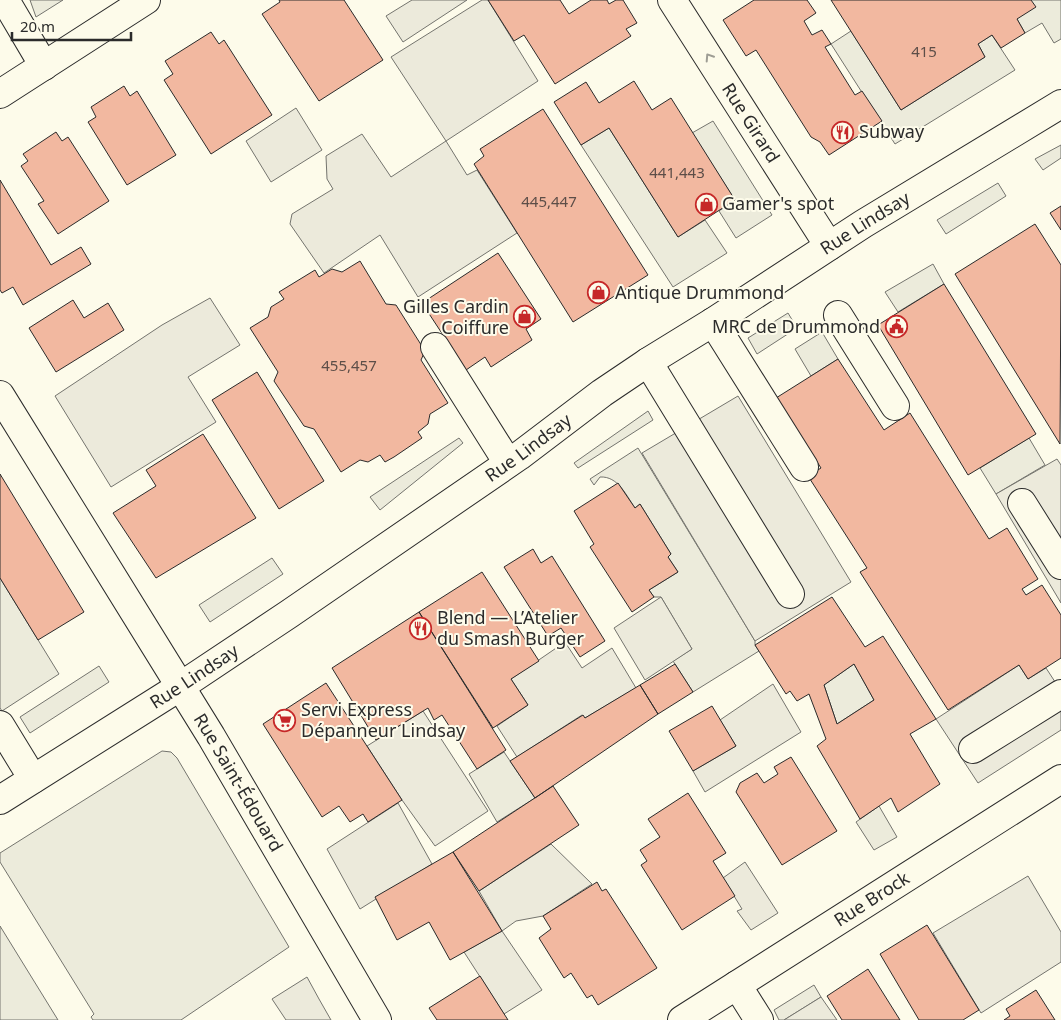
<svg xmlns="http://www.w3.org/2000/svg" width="1061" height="1020" font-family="'Noto Sans',sans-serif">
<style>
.green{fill:#ecebdb;stroke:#74746e}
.parking{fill:#eceadb;stroke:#74746e}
.building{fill:#f2b8a0;stroke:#2b2b2b;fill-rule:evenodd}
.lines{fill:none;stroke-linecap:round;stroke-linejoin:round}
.minor-casing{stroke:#2b2b2b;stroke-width:30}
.minor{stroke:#fdfbea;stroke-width:28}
.oneway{stroke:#9e9d94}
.labels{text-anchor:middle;stroke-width:4;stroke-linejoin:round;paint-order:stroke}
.number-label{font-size:15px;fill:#5d4e48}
.street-label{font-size:18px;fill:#2b2b2b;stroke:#fdfbea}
.poi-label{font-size:18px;fill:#2b2b2b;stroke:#fdfbea;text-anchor:start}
</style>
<rect width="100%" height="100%" fill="#fdfbea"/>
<path class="green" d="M30 0H63L36 17Z
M1031 0H1061V39L1054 43 1042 23 1025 33 1017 19Z
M851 31 901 110 985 57 978 44 992 35 1015 70 895 144 831 44Z
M713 121 772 215 736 238 719 211 735 200 692 133Z
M609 128 678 237 705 220 727 253 673 287 581 145Z
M1061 145V158L1043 170 1035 159Z
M998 183 1006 196 946 234 937 220Z
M933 264 944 284 898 312 885 292Z
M788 313 797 328 757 354 748 338Z
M822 332 838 359 811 376 795 349Z
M648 411 653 420 578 468 574 463Z
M459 438 463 443 380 510 370 497Z
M1029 438 1045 465 996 494 980 468Z
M638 448 755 641V645L759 651 693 692 673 661 692 649 661 597H654L649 590 678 572 668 557 671 554 640 504 635 508C626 495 618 476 600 477L594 485 590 479Z
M272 558 283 574 210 622 199 605Z
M0 578 59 674 2 711 0 708Z
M854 664 874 700 837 724 824 685Z
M99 666 109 682 30 733 20 717Z
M162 751 171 752 177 758 289 947 181 1020H93L91 1017 94 1014 0 862V853Z
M504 752 535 798 497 822 469 774Z
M879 806 897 837 874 850 856 822Z
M0 926 58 1020H0Z
M814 985 821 997 784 1020H779L774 1010Z"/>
<path class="parking" d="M412 0H467L403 42 386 16Z
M482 0H488L538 81 446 141 467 175 477 170 517 233 418 297 380 235 324 273 290 224 292 214 333 189 327 179 326 156 362 134 391 177 446 141 391 57Z
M296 108 322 150 271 182 246 141Z
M210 298 240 345 188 377 216 422 111 487 55 396 162 325Z
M738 396 851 582 755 641 642 453Z
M1057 459 1061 465V603L996 494Z
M661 597 692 649 645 680 614 628Z
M565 642 582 668 612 648 636 688 585 718 582 715 517 757 497 726 528 705 511 679Z
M1019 665 1028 679 1046 668 1061 691V730L978 783 936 719Z
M773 684 801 732 705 792 693 771 736 746 720 720Z
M423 711 488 811 435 846 402 800 367 746Z
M398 803 432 864 360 909 327 849Z
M551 844 592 884 543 916 516 921 502 931 542 990 504 1014 464 952 502 931 479 891Z
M745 862 778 913 751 930 737 911 742 909 723 878Z
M1028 876 1061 932V962L981 1013 933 933Z
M307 977 319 999 331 1020H286L272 999Z
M821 997 837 1020H784Z"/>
<path class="building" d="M279 0H344L383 60 319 101 262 14 280 2Z
M488 0H560L569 14 591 0H607L609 4 616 0H623L637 23 626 29 631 36 555 84 524 35 514 41Z
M754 0H807L816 13 804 21 812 35 822 30 831 44 825 47 855 95 862 91 882 121 829 155 820 142 811 137 756 50 746 56 723 20Z
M831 0H1031L1036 7 1017 19 1025 33 1001 48 992 35 978 44 985 57 901 110Z
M211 32 219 44 224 40 272 115 211 154 164 80 173 74 165 61Z
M634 81 652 110 671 98 735 200 678 237 609 128 581 145 554 102 586 82 599 103Z
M124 86 130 96 137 91 176 155 127 185 88 122 96 117 91 107Z
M543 109 648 275 573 322 474 164 484 156 480 149Z
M56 132 62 141 68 137 109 201 58 234 38 204 44 201 21 166 28 161 23 154Z
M0 180 51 265 81 247 91 264 23 305 13 287 2 293 0 290Z
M1061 206V230L1050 213Z
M1035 224 1061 265 1060 444 955 274Z
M498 253 541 319 526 329 532 340 491 367 485 357 466 370 422 303Z
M360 261 386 304 396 305 425 351 421 360 448 403 430 414 428 424 418 432 422 438 394 457 385 462 380 455 368 462 360 460 341 472 314 429 304 426 274 381 278 372 250 328 268 317 271 307 284 299 279 292 315 270 319 277 332 269 342 272Z
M944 284 1036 434 968 475 878 325Z
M73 300 84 318 108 303 124 330 56 372 29 328Z
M838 359 884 430 910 413 989 539 1007 528 1038 579 1022 589 1026 595 1042 585 1061 615V658L1028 679 1019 665 948 710 860 572 867 568 808 476 821 468 776 398Z
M257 372 324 481 279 509 212 400Z
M203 434 256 518 156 578 113 513 156 486 146 470Z
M0 474 84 612 38 640 0 578Z
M618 483 635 508 640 504 671 554 668 557 678 572 649 590 654 597 632 612 590 547 594 544 574 511Z
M533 549 541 563 552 556 605 641 580 657 561 628 548 636 504 567Z
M482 572 539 661 511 679 528 705 493 728 419 612Z
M832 597 865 647 883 636 936 719 910 734 940 784 898 812 891 798 860 819 817 746 826 739 809 694 797 701 790 691 786 694 755 645ZM854 664 874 700 837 724 824 685Z
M419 612 506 750 477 769 442 715 434 720 428 708 376 740 332 668Z
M675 664 693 692 658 714 640 685Z
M326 683 402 800 368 822 363 814 350 822 339 806 322 817 263 724Z
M640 685 658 714 535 798 510 761 583 715 585 718Z
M712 706 736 746 693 771 669 731Z
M791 757 837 831 782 865 736 792 740 783 757 773 764 783 778 774 774 767Z
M553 786 579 825 479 891 453 852Z
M688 793 726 853 713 861 735 896 682 930 641 865 647 861 640 850 660 837 648 819Z
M453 852 502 931 450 960 429 922 397 940 375 897Z
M597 882 602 891 606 889 657 968 598 1005 592 995 587 998 571 973 564 978 539 938 551 929 543 916Z
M927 925 979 1010 963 1020H919L880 954Z
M868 969 900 1020H842L827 996Z
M480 976 508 1020H437L429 1008Z
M1036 990 1055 1020H1004L1010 1016 1006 1009Z"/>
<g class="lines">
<defs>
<g id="minor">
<path d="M5 0 44 66"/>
<path id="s1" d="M672 0 829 246"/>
<path d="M0 94 146 0"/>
<path d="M838 315 895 406"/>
<path d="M713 322 804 467"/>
<path d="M435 347 508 463"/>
<path d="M648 362 790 594"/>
<path id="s2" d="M0 395 211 736 377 1020"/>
<path d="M1022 503 1061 565"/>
<path d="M0 725 33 779"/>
<path d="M973 749 1061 694"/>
<path id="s3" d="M0 800 181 686 289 614 519 456 602 393 648 362 713 322 863 224 1061 104"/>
<path d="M737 985 759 1020"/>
<path id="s4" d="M682 1020 1061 779"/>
</g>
</defs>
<use href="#minor" class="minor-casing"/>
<use href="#minor" class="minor"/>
</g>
<defs><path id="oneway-chevron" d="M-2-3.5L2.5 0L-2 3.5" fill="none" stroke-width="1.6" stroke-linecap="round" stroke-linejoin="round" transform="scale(1.25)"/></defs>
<use class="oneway" href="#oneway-chevron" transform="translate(709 57) rotate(-123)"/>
<defs>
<symbol id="restaurant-ring" viewBox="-11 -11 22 22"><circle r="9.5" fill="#fdfbea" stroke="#c62828" stroke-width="1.5"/><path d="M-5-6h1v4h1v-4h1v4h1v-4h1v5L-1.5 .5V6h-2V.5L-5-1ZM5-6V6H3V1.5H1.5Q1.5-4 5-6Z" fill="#c62828"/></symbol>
<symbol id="shop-ring" viewBox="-11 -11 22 22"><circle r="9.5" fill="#fdfbea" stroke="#c62828" stroke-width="1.5"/><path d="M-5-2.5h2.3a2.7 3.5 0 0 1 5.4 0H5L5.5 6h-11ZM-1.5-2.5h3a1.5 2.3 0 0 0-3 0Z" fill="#c62828"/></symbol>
<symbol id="civic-ring" viewBox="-11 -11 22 22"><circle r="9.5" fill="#fdfbea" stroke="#c62828" stroke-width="1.5"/><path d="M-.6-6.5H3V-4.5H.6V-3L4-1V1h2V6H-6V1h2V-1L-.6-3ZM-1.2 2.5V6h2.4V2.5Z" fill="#c62828"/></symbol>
<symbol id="supermarket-ring" viewBox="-11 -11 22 22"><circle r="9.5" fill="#fdfbea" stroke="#c62828" stroke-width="1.5"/><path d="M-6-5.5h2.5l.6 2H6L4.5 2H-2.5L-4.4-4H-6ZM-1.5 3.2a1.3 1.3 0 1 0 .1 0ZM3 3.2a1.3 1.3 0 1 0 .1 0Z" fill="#c62828"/></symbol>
</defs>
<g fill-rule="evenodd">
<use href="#restaurant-ring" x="830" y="120" width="25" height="25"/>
<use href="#shop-ring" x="694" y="192" width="25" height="25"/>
<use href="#shop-ring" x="586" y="280" width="25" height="25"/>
<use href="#shop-ring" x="512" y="304" width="25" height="25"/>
<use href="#civic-ring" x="884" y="314" width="25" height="25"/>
<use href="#restaurant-ring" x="408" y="616" width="25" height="25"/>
<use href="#supermarket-ring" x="272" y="708" width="25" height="25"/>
</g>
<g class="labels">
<g class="number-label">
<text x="924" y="57">415</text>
<text x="677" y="178">441,443</text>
<text x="549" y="207">445,447</text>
<text x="349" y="371">455,457</text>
</g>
<g class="street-label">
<text dy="6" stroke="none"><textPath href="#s1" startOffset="146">Rue Girard</textPath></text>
<text dy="6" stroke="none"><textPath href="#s3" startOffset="1040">Rue Lindsay</textPath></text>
<text dy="6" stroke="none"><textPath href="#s3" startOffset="635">Rue Lindsay</textPath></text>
<text dy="6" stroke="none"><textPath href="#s3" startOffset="230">Rue Lindsay</textPath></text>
<text dy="6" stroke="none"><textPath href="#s2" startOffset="455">Rue Saint-Édouard</textPath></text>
<text dy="6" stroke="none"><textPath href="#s4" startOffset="225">Rue Brock</textPath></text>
</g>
<g class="poi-label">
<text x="859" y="138">Subway</text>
<text x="722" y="210">Gamer's spot</text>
<text x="615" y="299">Antique Drummond</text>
<text x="509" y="313" text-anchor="end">Gilles Cardin<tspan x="509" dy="21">Coiffure</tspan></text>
<text x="880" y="333" text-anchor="end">MRC de Drummond</text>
<text x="437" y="624">Blend — L’Atelier<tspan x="437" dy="21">du Smash Burger</tspan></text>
<text x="301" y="716">Servi Express<tspan x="301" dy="21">Dépanneur Lindsay</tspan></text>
</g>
</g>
<path d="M12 32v8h119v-8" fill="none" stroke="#2b2b2b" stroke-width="2.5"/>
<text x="20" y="32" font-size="15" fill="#2b2b2b" stroke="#fdfbea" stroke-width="4" paint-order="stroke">20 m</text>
</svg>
